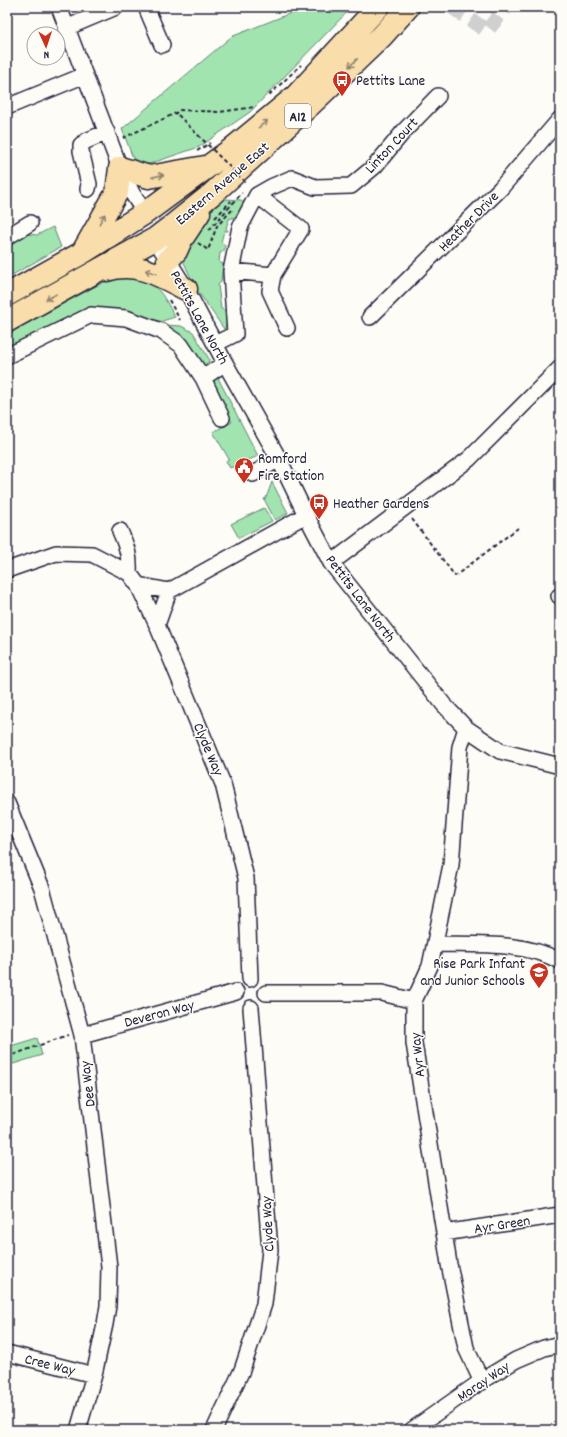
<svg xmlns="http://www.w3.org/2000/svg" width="567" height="1437" font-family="Dekko,sans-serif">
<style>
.green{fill:#a2e4af;stroke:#628375}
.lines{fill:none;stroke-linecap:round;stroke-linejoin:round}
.minor-tunnel{stroke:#d1d0d1;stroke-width:15;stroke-dasharray:15 8;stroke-linecap:butt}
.minor-casing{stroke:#22223b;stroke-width:18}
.highway-casing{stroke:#22223b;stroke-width:25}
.path{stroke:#22223b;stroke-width:2;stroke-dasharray:4 3;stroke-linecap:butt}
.minor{stroke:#fdfcf7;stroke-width:15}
.highway{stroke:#f9deab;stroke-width:22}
.path-bridge{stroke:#22223b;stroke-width:2;stroke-dasharray:4 3;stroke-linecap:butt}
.oneway{stroke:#8e8073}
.labels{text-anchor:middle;stroke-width:3;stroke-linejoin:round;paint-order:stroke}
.shield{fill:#fdfcf7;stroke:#646373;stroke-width:1}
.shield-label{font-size:14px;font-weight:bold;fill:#22223b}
.poi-label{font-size:15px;fill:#22223b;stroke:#fdfcf7;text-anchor:start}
.street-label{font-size:15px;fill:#22223b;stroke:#fdfcf7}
</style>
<rect width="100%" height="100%" fill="#fdfcf7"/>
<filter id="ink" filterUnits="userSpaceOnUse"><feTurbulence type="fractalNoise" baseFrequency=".025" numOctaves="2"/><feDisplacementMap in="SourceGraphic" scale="8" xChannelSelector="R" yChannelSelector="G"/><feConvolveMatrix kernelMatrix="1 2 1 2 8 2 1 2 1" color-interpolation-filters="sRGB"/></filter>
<g filter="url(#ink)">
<path class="green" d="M306 7H352L250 112 199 147 149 164 141 165 133 158 122 129 231 37Z
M226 199 241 200 245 203V206L235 217 229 219 226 228 228 231H224L221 242 225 245 224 251 220 253 219 262 223 264 221 282 218 285 221 309 226 310 227 322 226 326 224 329 195 287 182 258 188 239 220 200Z
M53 227 61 247 7 278V246L28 234 37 235Z
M129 276C159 283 161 292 175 317L159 322 141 315 121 310 108 309 90 311 7 350V332L110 279Z
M164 325 181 326 193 332 209 359V362L204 365 201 364Z
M218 378 258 456 230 468 226 461 229 459 213 432 232 422 211 390V383L213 379Z
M272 482 288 513 275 520 264 499 266 498Z
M264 508 272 521 239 538 231 524Z
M37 1038 42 1055 7 1066V1047Z"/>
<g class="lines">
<path class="minor-tunnel" d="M452 7 487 31 506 7"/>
<defs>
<path id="minor" d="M59 7 120 168 132 193 145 213
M146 7 162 45
M66 28 116 7
M7 107 85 75
M88 189 89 184 81 151V145L86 141 107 132
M7 237 30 223
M155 239 186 289 225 363 279 459 306 515 331 563 444 705 466 728 500 751 560 766
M231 271 273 275 301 229 257 195
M273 275 270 291 287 328
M370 317 500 189 560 119
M215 344 235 334 231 271 240 227 257 195 271 187 292 178 315 187 351 186 375 166 404 131 438 96
M7 356 91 315 126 318 161 331 181 345 203 378 222 418
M203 378 225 363
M253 474 279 459
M120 531C127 547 130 556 129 573
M331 563 469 459 560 368
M7 570 56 553 92 554 129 573 138 585 157 625 223 784 246 878 250 979
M138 585 169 591
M559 596H560
M157 625 169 591 306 515
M466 728 460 747 451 865 430 966 414 1001V1043L449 1264 466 1348 482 1382
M7 803 42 888 82 1035 109 1267 108 1306 105 1324 94 1375 78 1430
M436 944C476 945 523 941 560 961
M266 993H382L414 1001
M82 1035 236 992
M444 1233 560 1215
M7 1353 94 1375
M214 1430 242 1370 264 1304 270 1250 251 1008
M412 1430 486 1378 516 1360 544 1348 560 1344"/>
<path id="highway" d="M84 250 117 192 120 168 149 177 205 167
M168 260 176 251 181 240 199 213
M107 270C135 260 161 276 186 289
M7 295 82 253 120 229 145 213 232 149 296 96 378 7
M7 321 133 251 155 239 172 226 212 194 312 103 382 36 408 7"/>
</defs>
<use href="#minor" class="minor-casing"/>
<use href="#highway" class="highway-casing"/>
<path class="path" d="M269 95 301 65
M123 138 176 113 179 110 220 112 255 107
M197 151 210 143
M215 218 231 201
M209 230 242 193
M198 243 208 250 217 226 232 210
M169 300 180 320
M412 519 455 576 518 528
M7 1057 68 1035"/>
<use href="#minor" class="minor"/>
<use href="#highway" class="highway"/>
<path class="path-bridge" d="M178 115 247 184"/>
</g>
<defs><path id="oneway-shaft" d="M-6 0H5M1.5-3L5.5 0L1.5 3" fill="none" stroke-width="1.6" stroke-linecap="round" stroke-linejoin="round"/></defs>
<g class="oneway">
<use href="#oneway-shaft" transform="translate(353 63) rotate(136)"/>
<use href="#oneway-shaft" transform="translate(263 124) rotate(-39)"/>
<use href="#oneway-shaft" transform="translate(158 176) rotate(-11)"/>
<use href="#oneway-shaft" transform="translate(102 219) rotate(-60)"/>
<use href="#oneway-shaft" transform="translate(151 272) rotate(-162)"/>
<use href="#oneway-shaft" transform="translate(51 297) rotate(151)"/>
</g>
</g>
<defs>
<symbol id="bus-pin" viewBox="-11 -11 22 30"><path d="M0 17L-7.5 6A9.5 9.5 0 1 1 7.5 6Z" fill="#c8321e" stroke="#fdfcf7"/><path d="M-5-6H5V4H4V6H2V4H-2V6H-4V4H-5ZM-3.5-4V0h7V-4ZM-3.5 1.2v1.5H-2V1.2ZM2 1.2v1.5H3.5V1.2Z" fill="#fff"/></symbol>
<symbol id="civic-pin" viewBox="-11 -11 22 30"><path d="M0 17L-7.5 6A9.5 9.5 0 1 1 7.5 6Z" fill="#c8321e" stroke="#fdfcf7"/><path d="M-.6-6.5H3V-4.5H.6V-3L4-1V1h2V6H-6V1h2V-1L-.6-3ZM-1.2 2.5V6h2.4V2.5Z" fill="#fff"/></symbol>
<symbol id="school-pin" viewBox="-11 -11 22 30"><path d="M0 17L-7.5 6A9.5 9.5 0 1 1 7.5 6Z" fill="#c8321e" stroke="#fdfcf7"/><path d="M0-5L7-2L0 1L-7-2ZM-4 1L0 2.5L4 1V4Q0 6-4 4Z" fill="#fff"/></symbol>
</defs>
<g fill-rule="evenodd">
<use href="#bus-pin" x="331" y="69" width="22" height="30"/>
<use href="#civic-pin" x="233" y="456" width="22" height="30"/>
<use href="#bus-pin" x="308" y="492" width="22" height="30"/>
<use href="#school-pin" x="528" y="961" width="22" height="30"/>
</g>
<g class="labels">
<rect class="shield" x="285" y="104" width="26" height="24" rx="3"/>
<g class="shield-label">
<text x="298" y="121">A12</text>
</g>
<g class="poi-label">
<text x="356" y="85">Pettits Lane</text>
<text x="258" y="463">Romford<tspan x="258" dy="17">Fire Station</tspan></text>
<text x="333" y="508">Heather Gardens</text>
<text x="525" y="968" text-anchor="end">Rise Park Infant<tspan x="525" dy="17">and Junior Schools</tspan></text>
</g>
<g class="street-label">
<text transform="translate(391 145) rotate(-47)" y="5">Linton Court</text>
<text transform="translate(222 183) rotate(-41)" y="5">Eastern Avenue East</text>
<text transform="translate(468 221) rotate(-45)" y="5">Heather Drive</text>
<text transform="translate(200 317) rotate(61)" y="5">Pettits Lane North</text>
<text transform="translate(361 598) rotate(53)" y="5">Pettits Lane North</text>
<text transform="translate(209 749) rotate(67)" y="5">Clyde Way</text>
<text transform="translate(159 1013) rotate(-15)" y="5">Deveron Way</text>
<text transform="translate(417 1055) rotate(-96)" y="5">Ayr Way</text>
<text transform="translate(87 1084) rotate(-97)" y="5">Dee Way</text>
<text transform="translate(267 1224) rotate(-93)" y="5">Clyde Way</text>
<text transform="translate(502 1224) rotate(-9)" y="5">Ayr Green</text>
<text transform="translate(50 1364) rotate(14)" y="5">Cree Way</text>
<text transform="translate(483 1381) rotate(-34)" y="5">Moray Way</text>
</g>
</g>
<rect width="567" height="1437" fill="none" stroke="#fdfcf7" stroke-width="24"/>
<rect x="12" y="12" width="543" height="1413" fill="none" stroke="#22223b" stroke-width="1.5" filter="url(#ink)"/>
<g transform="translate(46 46) rotate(177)"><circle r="19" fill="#fdfcf7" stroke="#a5a5ac"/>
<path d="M0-3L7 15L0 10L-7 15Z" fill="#c8321e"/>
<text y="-6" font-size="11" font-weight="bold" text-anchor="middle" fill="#22223b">N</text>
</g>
</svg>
